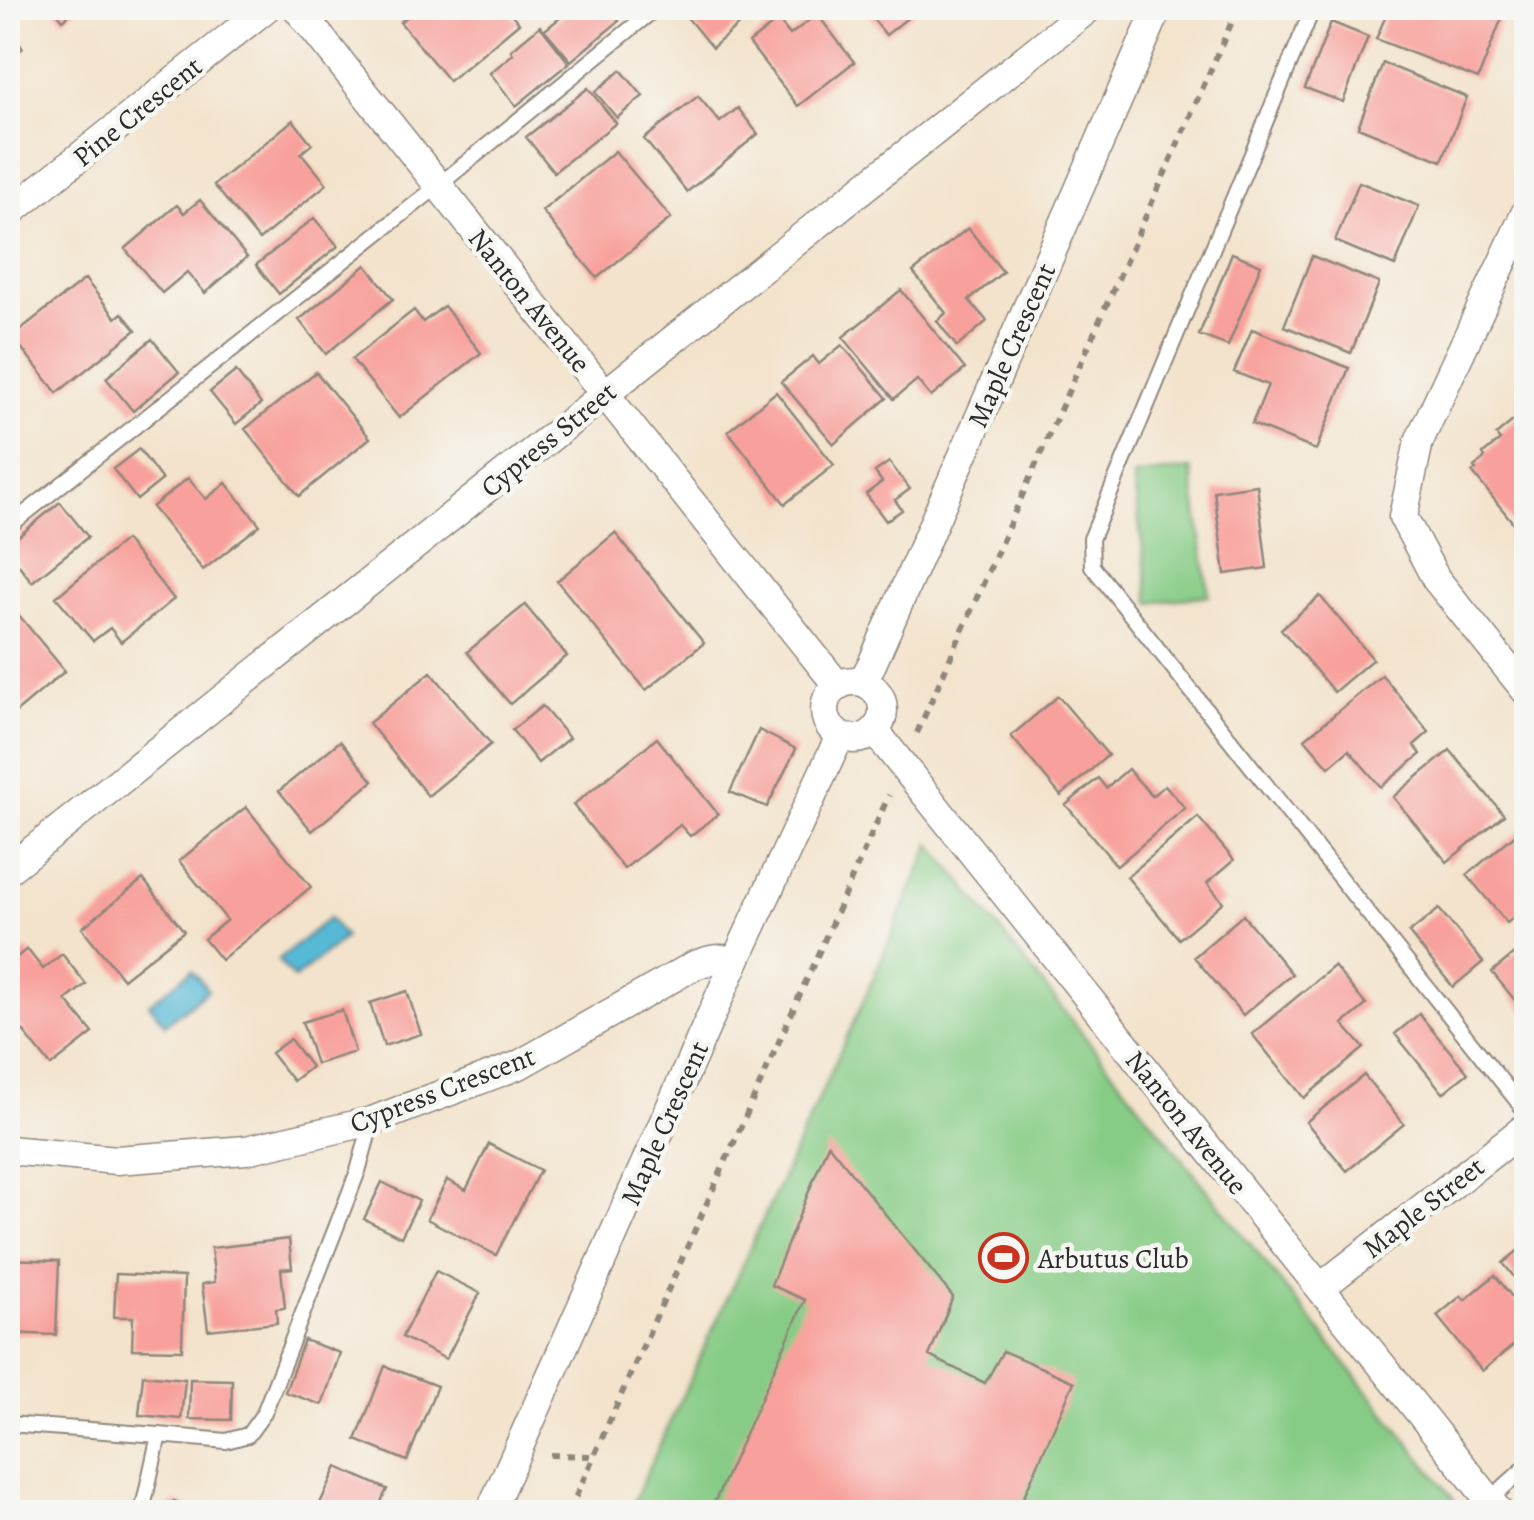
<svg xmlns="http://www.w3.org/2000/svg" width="1534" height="1520" font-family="Alegreya,serif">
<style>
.green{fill:#87cc86;stroke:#597c58;stroke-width:2.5}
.water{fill:#56b9d5;stroke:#407280;stroke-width:2.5}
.building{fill:#f8a09b}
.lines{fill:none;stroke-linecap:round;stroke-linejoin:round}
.service-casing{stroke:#8f877c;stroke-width:18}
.minor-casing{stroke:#8f877c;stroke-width:31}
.path{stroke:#8f877c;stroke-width:6;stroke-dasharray:8 8;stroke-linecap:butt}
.service{stroke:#fff;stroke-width:14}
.minor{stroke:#fff;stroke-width:28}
.labels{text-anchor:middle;stroke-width:9;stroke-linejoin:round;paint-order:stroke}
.street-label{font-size:28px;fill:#2b2b2b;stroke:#f6f6f2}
.poi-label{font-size:28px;fill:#2b2b2b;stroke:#f6f6f2;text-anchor:start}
</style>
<rect width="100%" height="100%" fill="#f6f6f2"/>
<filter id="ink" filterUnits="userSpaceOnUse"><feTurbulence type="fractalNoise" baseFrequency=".01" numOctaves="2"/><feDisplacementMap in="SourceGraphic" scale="20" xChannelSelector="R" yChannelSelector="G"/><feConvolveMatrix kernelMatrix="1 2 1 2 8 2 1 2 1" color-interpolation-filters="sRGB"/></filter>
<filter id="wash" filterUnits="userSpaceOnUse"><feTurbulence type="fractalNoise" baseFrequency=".0048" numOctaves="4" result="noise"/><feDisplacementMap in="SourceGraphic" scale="40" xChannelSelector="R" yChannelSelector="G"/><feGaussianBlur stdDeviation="2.25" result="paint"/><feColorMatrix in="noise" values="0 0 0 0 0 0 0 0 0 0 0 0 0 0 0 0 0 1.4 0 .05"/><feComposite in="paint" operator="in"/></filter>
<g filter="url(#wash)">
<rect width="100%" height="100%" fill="#f3e3cc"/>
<path class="green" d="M1191 469 1209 595 1150 603 1133 476Z
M931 844 1464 1512H629L862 1004Z"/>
<path class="water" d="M329 918 345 937 294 979 278 960Z
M192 970 208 990 165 1024 149 1004Z"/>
<g id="blocks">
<path class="building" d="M53 8H78L63 20Z
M418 8H506L519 23 449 81 400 22Z
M572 8H607L619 21 571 61 545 30Z
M696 8H730L742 22 712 48 686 16Z
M864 8H920L886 35Z
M1389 8H1500L1505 10 1478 79 1376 39Z
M817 14 854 62 798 106 749 43 778 20 790 35Z
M1331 22 1368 37 1343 102 1305 88Z
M540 26 569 63 516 106 490 73 513 54 511 50Z
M8 29 23 48 8 61Z
M1383 63 1467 97 1442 161 1358 127Z
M621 70 643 96 617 118 595 92Z
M588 88 616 123 554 172 526 137Z
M698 96 720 122 738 108 758 134 687 192 644 139Z
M293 120 312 144 301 153 327 184 259 240 214 185Z
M615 151 671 218 597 278 542 211Z
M1359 182 1419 206 1395 266 1335 241Z
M200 200 247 257 205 293 187 272 162 293 125 249 177 205 184 213Z
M314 218 338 246 279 294 256 265Z
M968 228 1003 272 969 300 987 321 957 347 937 321 946 313 913 272Z
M1232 253 1261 265 1228 346 1199 335Z
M1312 256 1379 283 1351 353 1284 326Z
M366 265 393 299 326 354 299 320Z
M85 279 116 318 122 313 136 330 57 393 12 336Z
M901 290 965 369 931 397 917 380 894 399 843 337Z
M444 306 481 353 399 418 352 359 414 310 423 322Z
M1252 329 1349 368 1316 450 1252 424 1268 385 1234 372Z
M152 339 179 372 133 411 106 378Z
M842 345 887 398 834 444 781 382 813 356 819 364Z
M236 371 261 404 236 424 210 392Z
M316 372 370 438 299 496 245 429Z
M776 392 834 465 785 504 728 431Z
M1520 415 1526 422V532L1523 535 1472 472 1476 470 1474 467 1485 458 1483 454 1500 440 1496 435Z
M139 449 162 480 137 500 113 469Z
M889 462 910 489 895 500 902 510 886 521 866 494 882 482 875 472Z
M188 478 206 499 226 483 260 525 203 570 152 507Z
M1257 485 1267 568 1225 574 1214 491Z
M60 502 88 537 32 582 8 551V545Z
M615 533 704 643 646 690 557 581Z
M125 540 174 599 121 642 110 628 93 641 56 597Z
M1320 596 1373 659 1334 692 1281 629Z
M525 605 567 656 510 704 467 652Z
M18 614 65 671 8 719V623Z
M431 672 491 744 428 796 369 723Z
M1382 675 1429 732 1414 745 1421 754 1381 787 1349 750 1329 767 1305 739Z
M1058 696 1108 755 1061 796 1011 736Z
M542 706 569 738 538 763 512 730Z
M759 730 796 749 767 807 730 792Z
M657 738 718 814 690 836 680 825 624 869 573 805Z
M340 741 373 781 312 831 279 791Z
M1450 750 1504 815 1447 862 1393 797Z
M1128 769 1152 796 1165 785 1185 808 1117 866 1066 805 1098 778 1106 788Z
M246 807 311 887 221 960 204 939 227 920 179 861Z
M1198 817 1234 860 1207 883 1223 902 1179 939 1127 877Z
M1523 828 1526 833V907L1507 923 1467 875Z
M143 879 184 931 123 979 82 928Z
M1439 909 1483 962 1453 987 1409 933Z
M1243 915 1292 974 1243 1015 1194 957Z
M1526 944V1014L1492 972Z
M27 949 43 969 62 954 86 984 66 1000 93 1033 51 1066 8 1012V964Z
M1334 966 1366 1005 1343 1024 1364 1048 1304 1098 1252 1034Z
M407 991 421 1034 384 1046 370 1003Z
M342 1010 355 1052 316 1064 302 1022Z
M1419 1014 1468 1073 1443 1093 1395 1034Z
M290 1039 311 1067 293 1081 271 1053Z
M1364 1075 1404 1124 1347 1171 1306 1122Z
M489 1144 540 1170 496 1255 427 1219 447 1180 466 1190Z
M828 1144 953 1297 929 1356 985 1383 1003 1351 1074 1382 1017 1512H710L805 1300 771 1285Z
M382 1182 419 1201 401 1237 364 1219Z
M289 1239 292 1268 281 1269 285 1308 276 1309 277 1323 208 1330 202 1284 215 1282 211 1248Z
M1526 1244V1292L1503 1263Z
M8 1259 59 1261 56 1335 8 1333Z
M436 1271 480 1293 446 1359 402 1337Z
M116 1274 184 1277 182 1350 132 1349 133 1317H114Z
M1495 1275 1526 1315V1335L1482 1371 1437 1316 1461 1296 1465 1300Z
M304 1340 340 1353 322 1405 285 1392Z
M385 1366 437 1386 407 1461 356 1440Z
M143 1375 185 1379 181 1419 139 1415Z
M190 1379 232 1380 231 1420 189 1419Z
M337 1467 387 1489 376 1512H316Z
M174 1501 197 1512H168Z"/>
</g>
</g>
<g filter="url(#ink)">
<use href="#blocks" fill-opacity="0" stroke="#8f877c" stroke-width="2.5"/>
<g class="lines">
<defs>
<path id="service" d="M1313 8 1091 539 1092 566 1526 1112
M8 527 439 185 656 8
M8 1424 159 1435
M1489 1500 1526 1467
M142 1512 159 1435 226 1441 248 1435 264 1413 358 1171 372 1121"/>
<path id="minor" d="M297 8 838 686
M1526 212 1419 441 1403 517 1436 579 1526 691
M8 214 266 8
M825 710a29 29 0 1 1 58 0a29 29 0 1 1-58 0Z
M862 682 872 664 1158 8
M875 731 1499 1512
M8 870 1089 8
M8 1150 117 1160 246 1150 372 1121 519 1065 695 965C709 960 720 956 735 962
M1320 1288 1526 1127
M490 1512 735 962 840 736"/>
</defs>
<use href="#service" class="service-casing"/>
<use href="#minor" class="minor-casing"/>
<path class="path" d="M917 733 1238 8
M550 1455 594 1456
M569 1512 889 795"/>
<use href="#service" class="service"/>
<use href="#minor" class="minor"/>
</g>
</g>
<defs>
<symbol id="stadium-ring" viewBox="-11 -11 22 22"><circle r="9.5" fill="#f6f6f2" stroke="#c8321e" stroke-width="1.5"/><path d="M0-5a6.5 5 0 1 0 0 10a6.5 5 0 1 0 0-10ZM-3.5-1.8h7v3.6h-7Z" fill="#c8321e"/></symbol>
</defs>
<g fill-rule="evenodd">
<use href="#stadium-ring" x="976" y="1230" width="55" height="55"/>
</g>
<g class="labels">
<g class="street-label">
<text transform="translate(137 111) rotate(-39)" y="10">Pine Crescent</text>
<text transform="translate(530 300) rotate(51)" y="10">Nanton Avenue</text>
<text transform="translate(1011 345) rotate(-66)" y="10">Maple Crescent</text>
<text transform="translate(548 439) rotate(-39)" y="10">Cypress Street</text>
<text transform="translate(442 1089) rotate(-21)" y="10">Cypress Crescent</text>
<text transform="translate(1187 1122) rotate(51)" y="10">Nanton Avenue</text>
<text transform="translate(664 1123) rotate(-66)" y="10">Maple Crescent</text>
<text transform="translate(1423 1207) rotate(-38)" y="10">Maple Street</text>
</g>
<g class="poi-label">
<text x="1038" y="1268">Arbutus Club</text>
</g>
</g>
<rect width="1534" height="1520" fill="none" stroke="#f6f6f2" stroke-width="40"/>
</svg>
